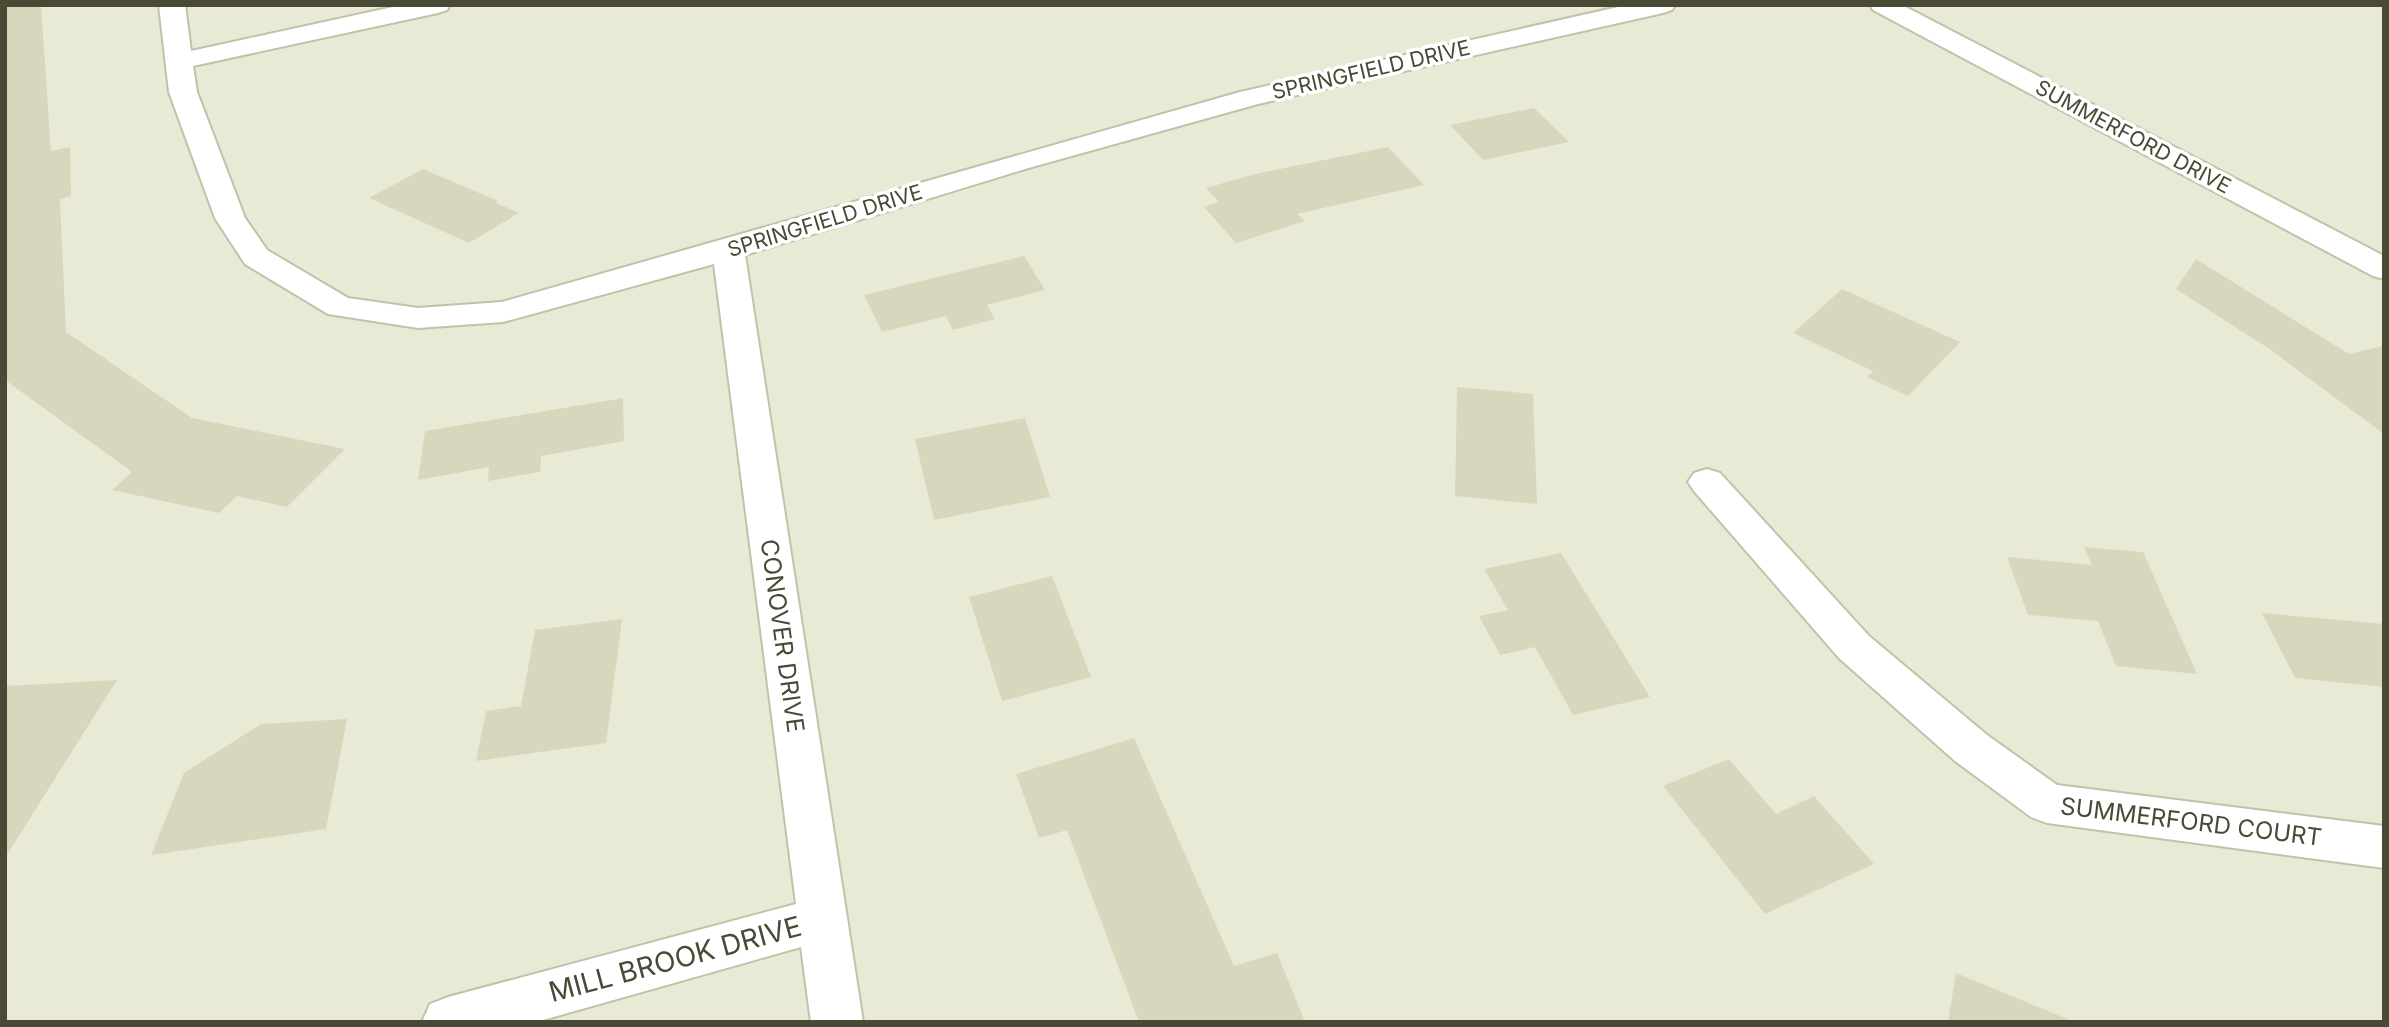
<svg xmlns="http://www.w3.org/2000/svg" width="2389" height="1027" font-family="Inter,sans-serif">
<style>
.residential{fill:#e9ead6}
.building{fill:#d8d7bd}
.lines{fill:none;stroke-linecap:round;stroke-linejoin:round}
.minor-casing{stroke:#c1c2aa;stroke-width:4}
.minor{fill:#fff;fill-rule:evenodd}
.labels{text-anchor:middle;stroke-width:7;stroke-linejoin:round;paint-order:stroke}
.far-street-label{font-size:21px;fill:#4a4936;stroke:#fff}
.street-label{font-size:24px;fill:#4a4936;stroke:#fff}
.near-street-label{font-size:28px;fill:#4a4936;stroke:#fff}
</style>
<rect width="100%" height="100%" fill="#f5f5e8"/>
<path class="residential" d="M5 5H2384V1022H5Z"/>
<path class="building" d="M5 5H41L51 151 70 147 71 196 60 199 66 332 192 418 345 449 287 507 237 496 219 513 112 490 132 472 5 380Z
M1534 108 1569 142 1483 160 1450 125Z
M1388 147 1424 185 1297 214 1305 221 1236 243 1204 207 1219 202 1206 188 1255 174Z
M423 169 498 201 496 203 519 213 469 243 369 198Z
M1024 256 1045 290 987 305 995 319 953 330 946 316 882 332 864 295Z
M2196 259 2349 354 2384 346V434L2271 350 2176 289Z
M1842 289 1960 342 1908 396 1867 377 1873 371 1793 333Z
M1457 387 1533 394 1537 504 1455 496Z
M623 398 624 441 541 456 540 472 488 481 489 467 418 480 425 431Z
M1025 418 1050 497 934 520 915 439Z
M2084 547 2143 552 2197 674 2116 666 2098 621 2028 615 2007 557 2092 565Z
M1561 553 1650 697 1573 715 1535 647 1500 655 1479 616 1508 610 1484 569Z
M1052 576 1091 677 1002 701 969 597Z
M2262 613 2384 624V687L2295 678Z
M622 619 606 743 476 761 486 711 521 706 535 630Z
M117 680 5 858V686Z
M347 719 326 829 151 855 184 773 261 724Z
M1134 738 1234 966 1277 953 1305 1022H1139L1067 830 1039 838 1016 774Z
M1729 759 1776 814 1814 796 1874 864 1765 914 1663 786Z
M1956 973 2072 1021V1022H1948Z"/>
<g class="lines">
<defs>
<path id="minor" d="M159 5H185L191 51 402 5H450L447 10 438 13 193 66 197 92 245 218 267 250 348 298 418 308 502 302 1240 92 1627 5H1675L1672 10 1663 13 1258 104 1025 169 745 255 863 1022H811L801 947 536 1022H422L430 1004 448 997 796 904 714 264 503 322 418 328 328 314 245 264 215 218 169 92Z
M1870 5H1902L2384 256V279L2373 276 1873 10Z
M1707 469 1720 473 1869 636 1987 735 2057 785 2384 826V868L2047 823 2031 817 1955 761 1839 658 1694 491 1688 482 1694 473Z"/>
</defs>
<use href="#minor" class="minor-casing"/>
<use href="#minor" class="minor"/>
</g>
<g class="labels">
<g class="far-street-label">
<text transform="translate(1371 70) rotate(-13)" y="7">SPRINGFIELD DRIVE</text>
<text transform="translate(2133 137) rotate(28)" y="7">SUMMERFORD DRIVE</text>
<text transform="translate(825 221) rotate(-17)" y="7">SPRINGFIELD DRIVE</text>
</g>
<g class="street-label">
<text transform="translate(782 636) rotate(82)" y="8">CONOVER DRIVE</text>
<text transform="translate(2191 822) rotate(7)" y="8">SUMMERFORD COURT</text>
</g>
<g class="near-street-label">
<text transform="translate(675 959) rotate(-15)" y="10">MILL BROOK DRIVE</text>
</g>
</g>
<rect width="2389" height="1027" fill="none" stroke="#4a4936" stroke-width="14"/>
</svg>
